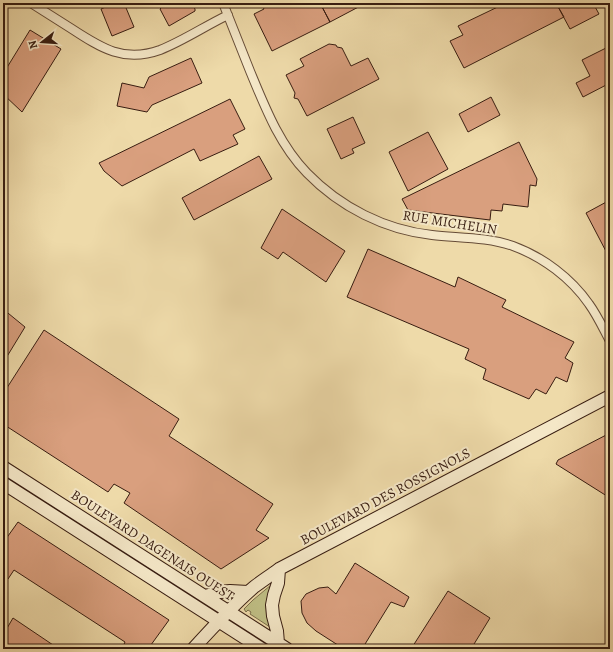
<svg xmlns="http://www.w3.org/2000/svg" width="613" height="652" font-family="Alegreya,serif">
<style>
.green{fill:#bfbe84;stroke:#7c6e4a}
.building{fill:#d99f7e;stroke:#381d11}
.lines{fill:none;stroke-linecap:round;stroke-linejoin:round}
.street-casing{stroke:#664c37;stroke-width:10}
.secondary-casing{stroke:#381d11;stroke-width:14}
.street{stroke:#f4e7c7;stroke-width:8}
.secondary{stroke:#f4e7c7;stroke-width:12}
.labels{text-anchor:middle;stroke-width:4;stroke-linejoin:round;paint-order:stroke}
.street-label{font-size:14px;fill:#381d11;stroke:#f4e7c7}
</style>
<rect width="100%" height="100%" fill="#eedaa9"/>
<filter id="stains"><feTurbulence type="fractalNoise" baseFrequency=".005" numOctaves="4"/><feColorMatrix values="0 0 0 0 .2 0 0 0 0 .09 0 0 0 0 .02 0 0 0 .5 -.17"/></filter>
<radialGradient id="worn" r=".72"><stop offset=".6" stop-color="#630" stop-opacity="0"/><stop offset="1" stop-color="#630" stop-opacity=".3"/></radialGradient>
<path class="green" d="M271 585 273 629 250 614 251 612 248 610 246 612 244 609 253 600Z"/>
<path class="building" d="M115 3H124L134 27 112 36 101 9Z
M159 3H194L192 4 195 9V11L169 26 160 9 162 7Z
M271 3H311L312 6 318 3H320L330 22 272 51 254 14 264 9 263 7Z
M320 3H366L330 22Z
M506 3H556L564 17 464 68 450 41 463 35 458 26Z
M556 3H593L599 14 570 29Z
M30 30 61 49 22 112 3 94V74Z
M329 44 336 45 337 47 342 48 351 66 368 58 379 79 307 116 298 99 294 98 295 93 286 75 304 66 300 59Z
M610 46V83L583 97 576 83 590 76 582 60Z
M191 58 202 83 152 105 147 112 117 106 122 83 144 88 149 77Z
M491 97 500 115 468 132 459 114Z
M230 99 245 129 233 135 238 144 200 161 194 149 122 186 104 171 99 163Z
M353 117 365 143 352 149 354 153 341 159 327 129Z
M428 132 448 169 408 191 389 152Z
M519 142 537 179 536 186 530 185 528 207 503 204 502 211 491 210 490 220 408 210 402 199Z
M259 156 272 179 194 220 182 198Z
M610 200V259L586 213Z
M282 209 345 251 326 282 283 252 278 259 261 248Z
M368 249 455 287 458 277 506 300 502 307 574 342 565 358 573 363 567 382 556 377 546 394 536 389 529 399 483 379 486 369 465 359 469 349 347 297Z
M3 309 25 327 3 363Z
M44 330 179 419 169 436 273 504 256 530 269 538 221 569 124 503 130 493 114 484 108 492 3 424V394Z
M610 433V498L556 464 558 460Z
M18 522 169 620 148 649H122L125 642 14 570 8 579 3 576V543Z
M355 563 409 597 404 607 391 602 362 649H344L316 631 307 623 302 613 301 601 306 594 319 588 328 587 336 594Z
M448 591 490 618 471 649H411Z
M13 618 59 649H3V635Z"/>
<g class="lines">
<defs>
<path id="street" d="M31 3C45 12 58 20 72 29 101 48 124 63 160 50 183 41 205 26 228 15
M223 3C232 26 241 48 250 71 265 107 279 144 307 173 340 207 385 230 432 235 459 238 487 237 513 246 543 257 571 278 589 304 597 315 603 328 610 341"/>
<path id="secondary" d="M3 467 287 649
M3 483 262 649
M205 596 220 592 230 591 248 592
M278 643 277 631 273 616 272 605 274 595 278 583 279 569
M193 649C212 628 232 606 254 587 262 581 271 575 279 569L610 396"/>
</defs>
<use href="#street" class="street-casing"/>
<use href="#secondary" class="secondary-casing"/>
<use href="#street" class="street"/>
<use href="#secondary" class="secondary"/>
</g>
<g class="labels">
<g class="street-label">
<text transform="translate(450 222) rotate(9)" y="5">RUE MICHELIN</text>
<text transform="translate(385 496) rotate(-28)" y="5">BOULEVARD DES ROSSIGNOLS</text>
<text transform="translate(153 545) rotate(33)" y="5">BOULEVARD DAGENAIS OUEST</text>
</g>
</g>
<rect width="613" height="652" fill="none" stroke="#eedaa9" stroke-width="16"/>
<rect x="4" y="4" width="605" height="644" fill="none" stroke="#381d11" stroke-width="2"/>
<rect x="8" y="8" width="597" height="636" fill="none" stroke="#381d11"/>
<g transform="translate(42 42) rotate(253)" stroke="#f4e7c7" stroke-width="3" paint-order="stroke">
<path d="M0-3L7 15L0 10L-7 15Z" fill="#381d11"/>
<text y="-6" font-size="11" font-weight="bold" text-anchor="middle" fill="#381d11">N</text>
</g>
<rect width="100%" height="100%" filter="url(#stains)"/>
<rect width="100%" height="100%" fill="url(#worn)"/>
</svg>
